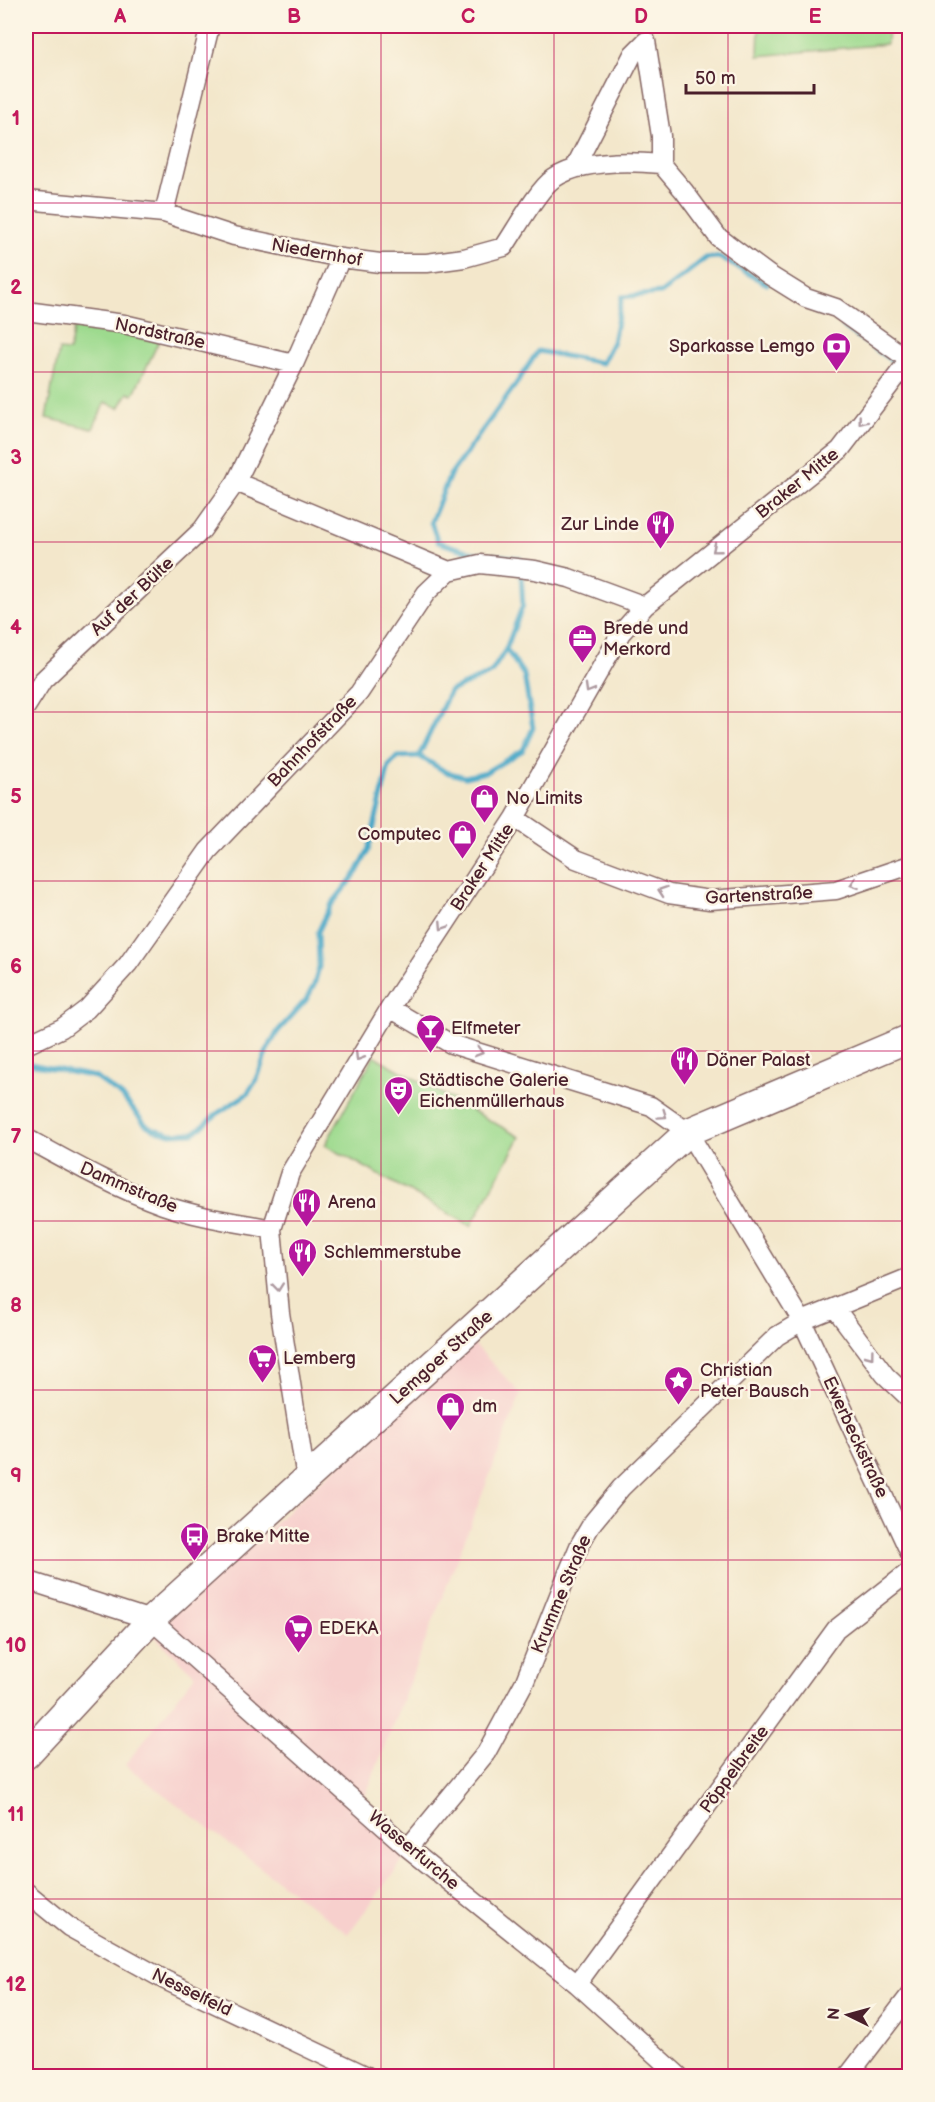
<svg xmlns="http://www.w3.org/2000/svg" width="935" height="2102" font-family="'Balsamiq Sans',sans-serif">
<style>
.built{fill:#f7d0cd}
.green{fill:#9dda8e;stroke:#747c5c;stroke-width:1.5}
.lines{fill:none;stroke-linecap:round;stroke-linejoin:round}
.stream{stroke:#49a8c8;stroke-width:5}
.street-casing{stroke:#856563;stroke-width:21}
.secondary-casing{stroke:#856563;stroke-width:30}
.street{stroke:#fff;stroke-width:18}
.secondary{stroke:#fff;stroke-width:27}
.oneway{stroke:#ae9aa0}
.grid{fill:none;stroke:#c2185b;stroke-width:1.5;stroke-opacity:0.55}
.labels{text-anchor:middle;stroke-width:5;stroke-linejoin:round;paint-order:stroke}
.street-label{font-size:18px;fill:#4a1f2b;stroke:#fcf5e5}
.poi-label{font-size:18px;fill:#4a1f2b;stroke:#fcf5e5;text-anchor:start}
.neatline{fill:none;stroke:#c2185b;stroke-width:2}
.grid-label{font-size:20px;text-anchor:middle;font-weight:bold;fill:#c2185b}
</style>
<rect width="100%" height="100%" fill="#fcf5e5"/>
<filter id="ink" filterUnits="userSpaceOnUse"><feTurbulence type="fractalNoise" baseFrequency=".0167" numOctaves="2"/><feDisplacementMap in="SourceGraphic" scale="12" xChannelSelector="R" yChannelSelector="G"/><feConvolveMatrix kernelMatrix="1 2 1 2 8 2 1 2 1" color-interpolation-filters="sRGB"/></filter>
<filter id="wash" filterUnits="userSpaceOnUse"><feTurbulence type="fractalNoise" baseFrequency=".008" numOctaves="4" result="noise"/><feDisplacementMap in="SourceGraphic" scale="24" xChannelSelector="R" yChannelSelector="G"/><feGaussianBlur stdDeviation="1.35" result="paint"/><feColorMatrix in="noise" values="0 0 0 0 0 0 0 0 0 0 0 0 0 0 0 0 0 1.4 0 .05"/><feComposite in="paint" operator="in"/></filter>
<g filter="url(#wash)">
<rect width="100%" height="100%" fill="#f3e7cb"/>
<path class="built" d="M473 1343 521 1394 358 1815 406 1856 348 1934 125 1765 195 1675 152 1634Z"/>
<path class="green" d="M759 26H888L887 44 758 56Z
M75 324 159 341 133 395 128 393 119 408 105 402 93 429 46 418 59 350 69 351Z
M374 1056 520 1137 471 1226 325 1145Z"/>
<g class="lines">
<path class="stream" d="M809 307 819 313
M843 326 891 360
M419 756 446 772 465 777 486 772 523 750 533 728 524 675 506 649
M26 1063 95 1077 122 1096 145 1124 153 1129 171 1134 194 1133 218 1113 247 1094 257 1079 267 1050 278 1031 306 1000 314 985 319 967 318 932 331 905 357 872 368 851 389 766 397 757 419 756 450 691 491 673 506 649 523 605 520 558 473 553 438 542 431 522 450 475 516 384 538 351 602 363 613 342 622 297 661 293 706 258 719 257 767 284"/>
</g>
</g>
<g filter="url(#ink)">
<g class="lines">
<defs>
<path id="street" d="M574 169 633 54 646 41 661 136V164L684 191 718 237 769 275 806 298 836 308 909 360
M26 200 164 213 234 236 341 258 380 263H427L464 258 504 247C515 231 538 189 553 179 581 160 628 161 661 164
M164 213 210 26
M26 311 124 324 294 364
M236 482 449 571
M26 707 43 680 202 530 236 482 294 364 341 258
M515 818 576 859 669 894 710 900 836 890 910 865
M390 1008 451 1044 651 1106 688 1132 802 1321 910 1277
M26 1045 62 1028 87 1009 128 964 208 851 359 693 426 593 449 571 480 564 535 570 569 578 645 606
M26 1138C70 1162 115 1188 163 1205 198 1217 235 1222 272 1229
M835 1308 885 1375 910 1399
M306 1479 280 1313 272 1229 290 1173 390 1008 515 818 621 633 645 606 840 450 910 359
M26 1580 151 1620 408 1848 577 1984 679 2076
M408 1848 486 1753 525 1681 565 1580 580 1544 593 1522 621 1488 777 1336 802 1321 910 1553
M26 1892 69 1927 165 1980 367 2076
M577 1984 836 1629 910 1571
M848 2076 910 1995"/>
<path id="secondary" d="M26 1755 151 1620 688 1132 910 1038"/>
</defs>
<use href="#street" class="street-casing"/>
<use href="#secondary" class="secondary-casing"/>
<use href="#street" class="street"/>
<use href="#secondary" class="secondary"/>
</g>
<defs><path id="oneway-chevron" d="M-2-3.5L2.5 0L-2 3.5" fill="none" stroke-width="1.6" stroke-linecap="round" stroke-linejoin="round" transform="scale(1.5)"/></defs>
<g class="oneway">
<use href="#oneway-chevron" transform="translate(862 421) rotate(128)"/>
<use href="#oneway-chevron" transform="translate(716 549) rotate(141)"/>
<use href="#oneway-chevron" transform="translate(589 689) rotate(120)"/>
<use href="#oneway-chevron" transform="translate(854 884) rotate(161)"/>
<use href="#oneway-chevron" transform="translate(662 891) rotate(-161)"/>
<use href="#oneway-chevron" transform="translate(443 926) rotate(123)"/>
<use href="#oneway-chevron" transform="translate(479 1052) rotate(17)"/>
<use href="#oneway-chevron" transform="translate(359 1057) rotate(122)"/>
<use href="#oneway-chevron" transform="translate(663 1115) rotate(35)"/>
<use href="#oneway-chevron" transform="translate(278 1287) rotate(84)"/>
<use href="#oneway-chevron" transform="translate(870 1355) rotate(53)"/>
</g>
</g>
<path class="grid" d="M207 26V2076M381 26V2076M554 26V2076M728 26V2076M26 203H910M26 372H910M26 542H910M26 712H910M26 881H910M26 1051H910M26 1221H910M26 1390H910M26 1560H910M26 1730H910M26 1899H910"/>
<defs>
<symbol id="bank-pin" viewBox="-11 -11 22 30"><path d="M0 17L-7.5 6A9.5 9.5 0 1 1 7.5 6Z" fill="#b5179e" stroke="#fcf5e5"/><path d="M-6-4H6V4H-6ZM0-2.3a2.3 2.3 0 1 0 0 4.6a2.3 2.3 0 1 0 0-4.6Z" fill="#fff"/></symbol>
<symbol id="restaurant-pin" viewBox="-11 -11 22 30"><path d="M0 17L-7.5 6A9.5 9.5 0 1 1 7.5 6Z" fill="#b5179e" stroke="#fcf5e5"/><path d="M-5-6h1v4h1v-4h1v4h1v-4h1v5L-1.5 .5V6h-2V.5L-5-1ZM5-6V6H3V1.5H1.5Q1.5-4 5-6Z" fill="#fff"/></symbol>
<symbol id="office-pin" viewBox="-11 -11 22 30"><path d="M0 17L-7.5 6A9.5 9.5 0 1 1 7.5 6Z" fill="#b5179e" stroke="#fcf5e5"/><path d="M-6-3h4V-5.5h4V-3h4V5H-6ZM-1-4.5V-3h2v-1.5ZM-6 0V1H6V0Z" fill="#fff"/></symbol>
<symbol id="shop-pin" viewBox="-11 -11 22 30"><path d="M0 17L-7.5 6A9.5 9.5 0 1 1 7.5 6Z" fill="#b5179e" stroke="#fcf5e5"/><path d="M-5-2.5h2.3a2.7 3.5 0 0 1 5.4 0H5L5.5 6h-11ZM-1.5-2.5h3a1.5 2.3 0 0 0-3 0Z" fill="#fff"/></symbol>
<symbol id="bar-pin" viewBox="-11 -11 22 30"><path d="M0 17L-7.5 6A9.5 9.5 0 1 1 7.5 6Z" fill="#b5179e" stroke="#fcf5e5"/><path d="M-6-5H6L.8 .8V4.5H3.5V6h-7V4.5H-.8V.8Z" fill="#fff"/></symbol>
<symbol id="theatre-pin" viewBox="-11 -11 22 30"><path d="M0 17L-7.5 6A9.5 9.5 0 1 1 7.5 6Z" fill="#b5179e" stroke="#fcf5e5"/><path d="M-5-5.5Q0-4 5-5.5V0Q5 5 0 6Q-5 5-5 0ZM-3.3-2.5H-1v1.5H-3.3ZM1-2.5H3.3v1.5H1ZM-2.8 1Q0 5.5 2.8 1Z" fill="#fff"/></symbol>
<symbol id="supermarket-pin" viewBox="-11 -11 22 30"><path d="M0 17L-7.5 6A9.5 9.5 0 1 1 7.5 6Z" fill="#b5179e" stroke="#fcf5e5"/><path d="M-6-5.5h2.5l.6 2H6L4.5 2H-2.5L-4.4-4H-6ZM-1.5 3.2a1.3 1.3 0 1 0 .1 0ZM3 3.2a1.3 1.3 0 1 0 .1 0Z" fill="#fff"/></symbol>
<symbol id="sight-pin" viewBox="-11 -11 22 30"><path d="M0 17L-7.5 6A9.5 9.5 0 1 1 7.5 6Z" fill="#b5179e" stroke="#fcf5e5"/><path d="M0-6L1.8-2.2L6-1.7L2.9 1.2L3.7 5.4L0 3.3L-3.7 5.4L-2.9 1.2L-6-1.7L-1.8-2.2Z" fill="#fff"/></symbol>
<symbol id="bus-pin" viewBox="-11 -11 22 30"><path d="M0 17L-7.5 6A9.5 9.5 0 1 1 7.5 6Z" fill="#b5179e" stroke="#fcf5e5"/><path d="M-5-6H5V4H4V6H2V4H-2V6H-4V4H-5ZM-3.5-4V0h7V-4ZM-3.5 1.2v1.5H-2V1.2ZM2 1.2v1.5H3.5V1.2Z" fill="#fff"/></symbol>
</defs>
<g fill-rule="evenodd">
<use href="#bank-pin" x="820" y="330" width="33" height="45"/>
<use href="#restaurant-pin" x="644" y="508" width="33" height="45"/>
<use href="#office-pin" x="566" y="622" width="33" height="45"/>
<use href="#shop-pin" x="468" y="782" width="33" height="45"/>
<use href="#shop-pin" x="446" y="818" width="33" height="45"/>
<use href="#bar-pin" x="414" y="1012" width="33" height="45"/>
<use href="#restaurant-pin" x="668" y="1044" width="33" height="45"/>
<use href="#theatre-pin" x="382" y="1074" width="33" height="45"/>
<use href="#restaurant-pin" x="290" y="1186" width="33" height="45"/>
<use href="#restaurant-pin" x="286" y="1236" width="33" height="45"/>
<use href="#supermarket-pin" x="246" y="1342" width="33" height="45"/>
<use href="#sight-pin" x="662" y="1364" width="33" height="45"/>
<use href="#shop-pin" x="434" y="1390" width="33" height="45"/>
<use href="#bus-pin" x="178" y="1520" width="33" height="45"/>
<use href="#supermarket-pin" x="282" y="1612" width="33" height="45"/>
</g>
<g class="labels">
<g class="street-label">
<text transform="translate(317 252) rotate(10)" y="6">Niedernhof</text>
<text transform="translate(160 333) rotate(12)" y="6">Nordstraße</text>
<text transform="translate(797 483) rotate(-39)" y="6">Braker Mitte</text>
<text transform="translate(132 596) rotate(-43)" y="6">Auf der Bülte</text>
<text transform="translate(312 741) rotate(-46)" y="6">Bahnhofstraße</text>
<text transform="translate(482 867) rotate(-57)" y="6">Braker Mitte</text>
<text transform="translate(759 895) rotate(-3)" y="6">Gartenstraße</text>
<text transform="translate(129 1187) rotate(23)" y="6">Dammstraße</text>
<text transform="translate(441 1357) rotate(-42)" y="6">Lemgoer Straße</text>
<text transform="translate(856 1437) rotate(65)" y="6">Ewerbeckstraße</text>
<text transform="translate(561 1594) rotate(-67)" y="6">Krumme Straße</text>
<text transform="translate(734 1769) rotate(-54)" y="6">Pöppelbreite</text>
<text transform="translate(414 1850) rotate(40)" y="6">Wasserfurche</text>
<text transform="translate(192 1992) rotate(26)" y="6">Nesselfeld</text>
</g>
<g class="poi-label">
<text x="815" y="352" text-anchor="end">Sparkasse Lemgo</text>
<text x="639" y="530" text-anchor="end">Zur Linde</text>
<text x="603" y="634">Brede und<tspan x="603" dy="21">Merkord</tspan></text>
<text x="506" y="804">No Limits</text>
<text x="441" y="840" text-anchor="end">Computec</text>
<text x="451" y="1034">Elfmeter</text>
<text x="706" y="1066">Döner Palast</text>
<text x="419" y="1086">Städtische Galerie<tspan x="419" dy="21">Eichenmüllerhaus</tspan></text>
<text x="328" y="1208">Arena</text>
<text x="324" y="1258">Schlemmerstube</text>
<text x="283" y="1364">Lemberg</text>
<text x="700" y="1376">Christian<tspan x="700" dy="21">Peter Bausch</tspan></text>
<text x="472" y="1412">dm</text>
<text x="216" y="1542">Brake Mitte</text>
<text x="319" y="1634">EDEKA</text>
</g>
</g>
<rect width="935" height="2102" fill="none" stroke="#fcf5e5" stroke-width="66"/>
<g transform="translate(848 2015) rotate(275)" stroke="#fcf5e5" stroke-width="4.5" paint-order="stroke">
<path d="M0-4.5L10 22L0 15L-10 22Z" fill="#4a1f2b"/>
<text y="-9" font-size="16" font-weight="bold" text-anchor="middle" fill="#4a1f2b">N</text>
</g>
<path d="M686 84v9h128v-9" fill="none" stroke="#4a1f2b" stroke-width="3"/>
<text x="695" y="84" font-size="18" fill="#4a1f2b" stroke="#fcf5e5" stroke-width="4.5" paint-order="stroke">50 m</text>
<rect x="33" y="33" width="869" height="2036" class="neatline"/>
<g class="grid-label">
<text x="120" y="23">A</text>
<text x="294" y="23">B</text>
<text x="468" y="23">C</text>
<text x="641" y="23">D</text>
<text x="815" y="23">E</text>
<text x="16" y="125">1</text>
<text x="16" y="294">2</text>
<text x="16" y="464">3</text>
<text x="16" y="634">4</text>
<text x="16" y="803">5</text>
<text x="16" y="973">6</text>
<text x="16" y="1143">7</text>
<text x="16" y="1312">8</text>
<text x="16" y="1482">9</text>
<text x="16" y="1652">10</text>
<text x="16" y="1821">11</text>
<text x="16" y="1991">12</text>
</g>
</svg>
